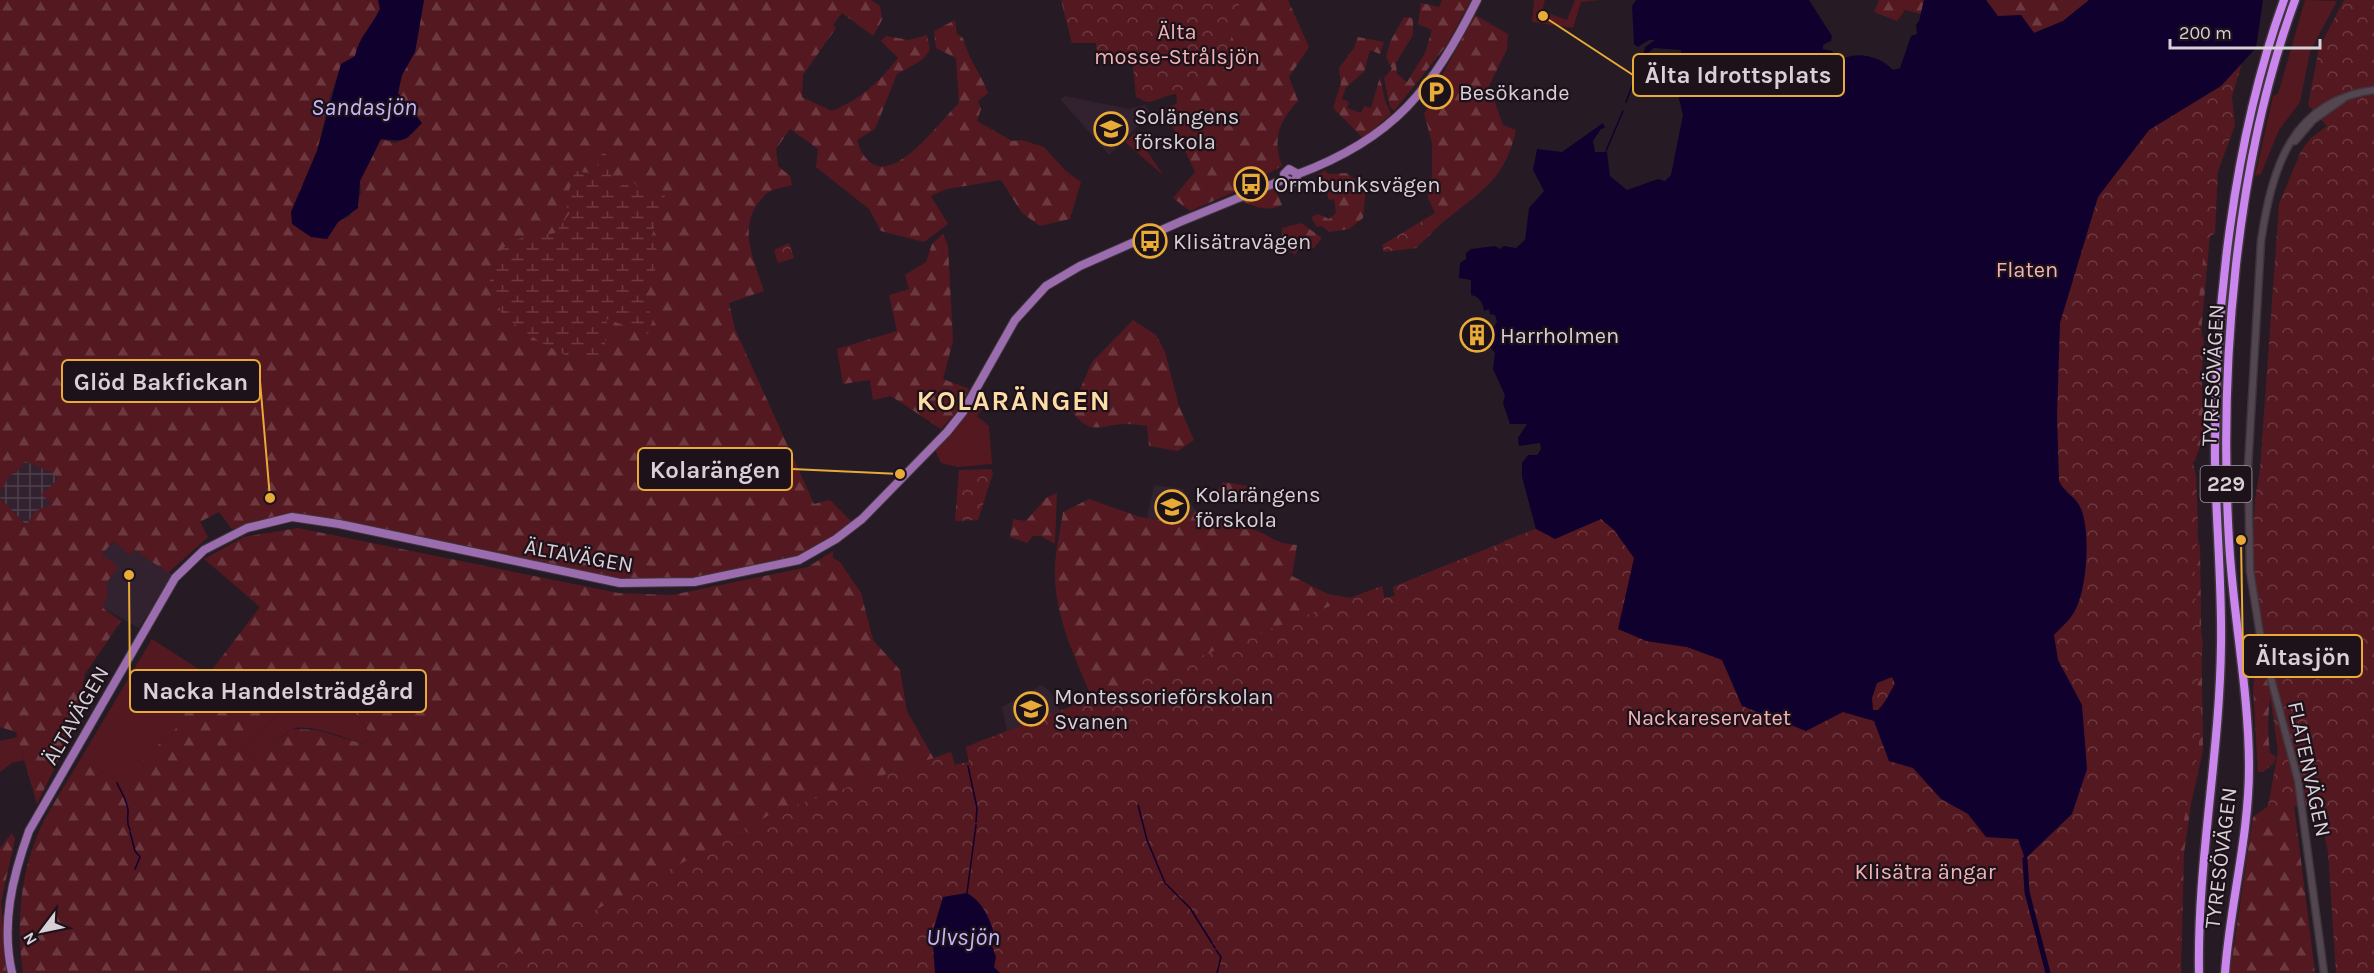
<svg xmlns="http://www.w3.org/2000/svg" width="2374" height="973" font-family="Karla,sans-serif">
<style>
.built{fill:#32212e}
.industrial{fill:url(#industrial-grid)}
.green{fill:#541820}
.forest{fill:url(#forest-firs);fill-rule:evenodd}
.wetland{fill:url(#wetland-marsh)}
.park{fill:url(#park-crowns)}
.water{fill:#10002d;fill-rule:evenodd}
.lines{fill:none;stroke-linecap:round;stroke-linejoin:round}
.stream{stroke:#10002d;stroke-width:1.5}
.canal{stroke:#10002d;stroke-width:5}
.minor-casing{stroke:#3f363d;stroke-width:9}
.major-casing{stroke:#3f363d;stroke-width:10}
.highway-casing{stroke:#3f363d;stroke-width:11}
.minor{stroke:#544650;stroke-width:6}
.major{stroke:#9b6cae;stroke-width:8}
.highway{stroke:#cb86ed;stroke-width:8}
.labels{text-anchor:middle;stroke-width:4.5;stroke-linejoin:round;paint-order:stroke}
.shield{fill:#1d121a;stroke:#a0979e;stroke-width:1.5}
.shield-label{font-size:21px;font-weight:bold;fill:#d8d0d6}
.park-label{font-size:22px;fill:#f2b3b5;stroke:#1d121a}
.poi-label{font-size:22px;fill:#d8d0d6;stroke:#1d121a;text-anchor:start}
.street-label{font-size:22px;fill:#d8d0d6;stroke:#1d121a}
.water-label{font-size:24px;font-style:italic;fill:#c4b6fc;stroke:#1d121a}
.district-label{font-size:28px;font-weight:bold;letter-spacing:1.5px;fill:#fedca5;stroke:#1d121a}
.leader{fill:none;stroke:#e8ab37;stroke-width:2}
.callout-dot{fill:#e8ab37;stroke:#1d121a;stroke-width:2}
.callout{fill:#1d121a;stroke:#e8ab37;stroke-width:2}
.callout-label{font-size:24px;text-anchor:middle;font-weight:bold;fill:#d8d0d6}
</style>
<defs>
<pattern id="industrial-grid" width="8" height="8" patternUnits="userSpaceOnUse" patternTransform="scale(1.5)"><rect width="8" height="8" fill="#32212e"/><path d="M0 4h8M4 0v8" fill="none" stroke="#4f404c"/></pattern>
<pattern id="forest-firs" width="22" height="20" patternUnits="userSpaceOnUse" patternTransform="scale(1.5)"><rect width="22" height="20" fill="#541820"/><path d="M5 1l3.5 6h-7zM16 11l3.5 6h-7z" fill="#6c3940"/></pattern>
<pattern id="wetland-marsh" width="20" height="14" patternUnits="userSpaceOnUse" patternTransform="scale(1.5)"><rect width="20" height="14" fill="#541820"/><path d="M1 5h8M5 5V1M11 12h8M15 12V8" fill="none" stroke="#6c3940"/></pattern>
<pattern id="park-crowns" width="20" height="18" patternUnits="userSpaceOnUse" patternTransform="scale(1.5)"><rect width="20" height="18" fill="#541820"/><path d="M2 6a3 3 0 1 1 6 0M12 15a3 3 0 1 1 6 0" fill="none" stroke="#6c3940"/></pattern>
</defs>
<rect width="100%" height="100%" fill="#261b24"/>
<path class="built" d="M1065 96 1129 109 1145 105 1151 113 1109 155 1060 99Z
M1154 485 1183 489 1195 510 1182 523 1147 518Z
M113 541 130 555 135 550 173 575 139 628 103 608 107 598 102 555Z
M1042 685 1051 693 1060 711 1007 731 1002 707Z"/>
<path class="industrial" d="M25 461 53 473 58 479 54 502 26 525 0 498V492L10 475 18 471Z"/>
<path class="green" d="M1534 0H1545L1542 11 1567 20 1575 0H1602L1581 2 1573 28 1532 22Z
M2305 0 2337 1 2310 52 2300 102 2279 130 2261 174 2255 176 2273 96 2278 94Z
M1177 103 1193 133 1180 140 1163 111Z
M977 394 984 396 986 404 977 416 989 426 992 464 958 467 941 463 935 450 964 417Z
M152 639 208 675 171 736 152 749 136 771 120 783 81 758Z
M333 684C346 702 362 718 371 737L363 744C347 739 306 721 291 730 278 738 269 751 255 759L238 750 296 699Z
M18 737 24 760 12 763 0 772V741Z"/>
<path class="forest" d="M0 0H378L380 9C372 26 359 37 355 56L341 65 331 94 317 151 291 212 327 239 338 222 350 216 361 193 360 181 381 139 395 143 410 137 398 93 402 75 415 52 424 0H871L880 6 882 20 873 36 842 13 833 25 836 28 803 75 802 97 832 111C861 99 878 83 898 58L881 41 886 36 909 40 927 35 930 50 922 60 897 74 875 129 857 140C859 146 861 153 865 157 892 192 941 119 959 103L956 58 936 48 934 31 955 20 957 34 963 38C969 61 980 72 988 93L978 101 981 109 977 121 1012 141 1022 140 1044 147 1066 171 1081 182 1070 219 1040 226 1022 213 1001 180 947 189 931 196 948 224 924 242 881 231 869 209 816 167 818 149 790 129 776 149 778 166 790 176 792 185C785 187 771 189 766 194 735 224 753 257 764 291L729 303 735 329 814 504 830 500 853 523C840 532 826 543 811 550 760 574 678 582 621 582L291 515 232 529 219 512 200 522 208 537 168 573 135 550 130 555 113 541 102 555 119 567 107 582V598L103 608 121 621 85 674 79 705 61 755 37 804 16 732 0 727V498L26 525 36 511 53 503 41 495 58 479 53 473 25 461 18 471 10 475 0 492Z
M1061 0H1288L1309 47 1289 77 1298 101C1279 122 1272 138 1282 166L1234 192 1190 211 1173 198 1195 172 1180 140 1193 132 1177 103 1176 94 1155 98 1151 102 1136 97 1132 52 1097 55 1096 43H1072Z
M1442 0H1471L1446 46 1394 111 1390 107 1384 78 1392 69 1386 57 1390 42 1404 17 1413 18V35L1396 63 1397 74 1407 82 1425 53 1432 30 1418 24 1421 3 1439 7Z
M1879 0H1924L1921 14 1905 10 1897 21 1874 12Z
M1986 0H2089L2063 21 2034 33 2021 15 1998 17Z
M1475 15 1508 34 1507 49 1489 86 1503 125 1516 130C1505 180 1481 191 1443 222L1435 213 1428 198 1427 187 1432 177V143L1424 113 1449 84 1441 77Z
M1358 37 1384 42 1380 54 1370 50 1364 72 1346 87 1342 99 1349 102 1347 108 1361 113 1364 106 1371 108 1380 77 1385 100 1391 114 1363 138 1333 108 1341 83 1339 68 1354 48Z
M1325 170 1328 174 1346 173 1366 187 1363 218 1349 229 1329 232 1322 226 1317 227 1311 217 1318 214 1329 219 1336 213 1334 199 1329 200 1324 183 1317 175Z
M1274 186 1282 205C1263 213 1256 206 1239 200Z
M1301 223 1322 238 1314 248 1298 249 1295 255 1282 246V228Z
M2211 224 2200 344 2204 434 2195 461 2183 470 2200 547 2203 750 2191 804 2184 853 2181 973H23C16 925 20 871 41 827 53 803 68 781 81 758L120 783 135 771 152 749 171 736 208 675 260 607 204 559 244 537 298 528 618 593 672 595 808 567 833 551V558L840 562 861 593 873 640 900 670 907 711 934 759 951 752 955 765 969 762 966 747 1092 698C1076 660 1056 619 1055 577 1054 556 1060 533 1063 512L1089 499 1140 517 1182 523 1195 510C1220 526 1229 521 1253 529 1272 536 1274 544 1297 545L1292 576 1328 594 1350 598 1382 586 1384 598 1395 596 1393 587 1536 529 2058 660ZM333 684C346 702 362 718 371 737L363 744 317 730 292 729 255 759 238 750 296 699Z
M943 234 948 246 953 341 943 379 969 389 959 409 941 429 891 396 873 400 870 380 843 384 837 349 897 331 889 295 909 289 905 275 926 262 932 244Z
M1133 320 1156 335 1165 352 1179 406 1194 440 1178 451 1149 446 1147 426C1141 425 1134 424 1127 424 1100 424 1091 438 1071 410L1092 362Z
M1223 482 1247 486 1248 500C1236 506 1227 499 1217 491Z
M1057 493 1055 544 1041 536H1033L1027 543 1010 537 1013 519 1026 521 1046 498Z
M2258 661C2263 672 2273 689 2270 701 2267 720 2268 734 2270 753L2276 757 2274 763 2263 772H2258L2253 687 2256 662Z
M2290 790 2294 805 2315 973H2230L2253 817Z
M12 833 15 839 1 902 7 973H0V848Z"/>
<path class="wetland" d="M605 151 615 189 632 180 645 196 666 193 651 238 661 258 642 296 653 319 648 334 607 319 604 356 573 359 540 342 502 315 489 278C506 232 511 241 555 233L570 213 565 204 575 171 603 175 591 153Z"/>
<path class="park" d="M1062 0H1239C1240 18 1224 66 1209 78 1203 82 1154 102 1148 102 1145 102 1140 98 1136 97L1132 52 1097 55 1096 43H1072Z
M2260 0 2232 97 2235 125 2218 171 2215 233 2205 240 2197 319 2204 341 2197 437 2192 460 2196 475 2198 525 2194 589 2203 644 2197 690 2203 721 2199 738V754L2192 774 2189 799 2179 840 2180 973H480L773 813 951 752 954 765 969 762 966 747 1382 586 1384 598 1395 596 1393 587 1494 546 1496 554 1507 551 1504 541 1536 529Z
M2344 0H2374V973H2336L2328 852 2318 806H2268L2278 751 2252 565 2255 499 2260 469 2279 204 2301 151 2311 138 2327 126 2308 105 2319 48Z
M1135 133 1163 175 1125 142Z
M1435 213 1443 222 1416 248 1384 252 1382 245Z
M789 243 794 258 778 263 774 250Z
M991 469 993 473 978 520 955 521 959 470Z"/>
<path class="water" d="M378 0H424L415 52 402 75 398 93 422 123C403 143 406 141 381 139L360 181 358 208 338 222 327 239 311 237 292 224 291 212 317 151 338 75 341 64 355 56C359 37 372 26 380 9Z
M1636 0H1809L1832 36 1831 41 1823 45V49L1832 51 1835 56 1842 59C1857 51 1881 56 1893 70L1900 68 1911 36 1917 34 1916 25 1919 21 1924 0H1986L1998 16 2021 15 2034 33 2063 21 2089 0H2263L2256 48 2221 86 2149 130 2098 197 2060 323 2057 416 2059 481C2064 493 2076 496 2081 509 2091 532 2087 594 2073 614 2068 622 2060 628 2054 635L2058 660 2082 705 2087 769 2072 814 2025 859 2018 839 1986 837 1968 814 1941 799 1913 768 1889 761 1874 721 1843 712 1806 731 1742 706 1722 660 1687 647 1646 641 1618 629 1634 558 1614 530 1601 519 1555 539 1536 529 1522 477V463L1528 455H1537L1541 449 1540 443 1519 446 1518 438 1527 424H1510L1503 403 1505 395 1493 369 1495 353 1485 341 1497 322 1495 315 1490 314 1489 309 1484 311C1483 303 1479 296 1471 295V280L1459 278 1460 263 1466 259V253L1471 249 1495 246 1500 249 1504 246 1516 248 1525 240 1529 208 1544 191 1533 170 1537 149 1562 152 1603 123 1605 128 1601 129 1593 141 1595 152H1607L1610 176 1627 190 1658 179 1665 181 1671 175 1683 115 1679 99 1681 50 1654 48 1643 57 1645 47 1655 40H1649L1638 47 1634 44 1632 6ZM1892 677 1895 684C1889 693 1886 702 1878 710H1873L1872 698 1877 683Z
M967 893C986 904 991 923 997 943L992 946 996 957 994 967 1000 973H935L932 934 943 897Z"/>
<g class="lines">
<path class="stream" d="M1626 102 1643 57
M1606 151 1623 111
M968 766 977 808 976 822
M117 783C121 792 128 802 128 811 128 820 126 822 130 830
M1138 805 1147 840 1165 883 1190 908 1212 943
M130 832 135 851 140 857 135 869
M967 893 976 825
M1213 945 1215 948
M1216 950 1221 957 1217 973"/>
<path class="canal" d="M2025 859 2027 892 2048 973"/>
<defs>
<path id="minor" d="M2295 141 2313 120 2343 99
M2324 973 2298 780 2261 641 2250 571 2248 467 2261 241C2272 168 2291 101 2374 90"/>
<path id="major" d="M1298 174C1395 138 1432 89 1477 0
M1285 179 1284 174 1289 169 1298 174
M1285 179 1294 182 1298 174
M12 973C1 924 12 878 29 831L175 578 204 550 247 528 292 517 339 524 620 583 694 582 799 560 836 539 862 519 947 432 963 412 1015 320 1046 286 1080 266 1182 221 1285 179"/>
<path id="highway" d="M2199 973C2197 862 2220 754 2221 644 2222 583 2216 522 2215 461 2214 313 2233 140 2284 0
M2225 973C2230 904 2249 837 2249 767 2249 691 2233 616 2229 541 2219 368 2235 163 2295 0"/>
</defs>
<use href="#minor" class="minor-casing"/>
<use href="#major" class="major-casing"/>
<use href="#highway" class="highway-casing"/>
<use href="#minor" class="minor"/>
<use href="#major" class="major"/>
<use href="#highway" class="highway"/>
</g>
<defs>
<symbol id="parking-ring" viewBox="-11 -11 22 22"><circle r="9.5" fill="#1d121a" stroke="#e8ab37" stroke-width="1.5"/><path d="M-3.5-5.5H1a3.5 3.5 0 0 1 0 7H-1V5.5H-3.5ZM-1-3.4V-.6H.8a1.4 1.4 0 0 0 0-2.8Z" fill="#e8ab37"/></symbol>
<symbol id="school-ring" viewBox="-11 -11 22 22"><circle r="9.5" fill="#1d121a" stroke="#e8ab37" stroke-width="1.5"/><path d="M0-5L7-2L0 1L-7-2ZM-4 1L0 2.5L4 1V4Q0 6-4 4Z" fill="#e8ab37"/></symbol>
<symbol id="bus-ring" viewBox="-11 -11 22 22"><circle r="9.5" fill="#1d121a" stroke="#e8ab37" stroke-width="1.5"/><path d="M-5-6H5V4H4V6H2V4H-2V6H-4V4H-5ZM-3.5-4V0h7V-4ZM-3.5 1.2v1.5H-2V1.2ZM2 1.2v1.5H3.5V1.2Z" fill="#e8ab37"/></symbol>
<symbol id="building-ring" viewBox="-11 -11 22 22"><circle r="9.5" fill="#1d121a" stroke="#e8ab37" stroke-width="1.5"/><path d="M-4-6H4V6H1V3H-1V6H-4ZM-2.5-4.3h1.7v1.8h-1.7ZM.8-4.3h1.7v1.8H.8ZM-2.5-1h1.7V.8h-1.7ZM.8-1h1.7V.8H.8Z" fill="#e8ab37"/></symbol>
</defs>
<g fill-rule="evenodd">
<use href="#parking-ring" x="1417" y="73" width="38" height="38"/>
<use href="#school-ring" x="1092" y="110" width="38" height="38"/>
<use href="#bus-ring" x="1232" y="165" width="38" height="38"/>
<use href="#bus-ring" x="1131" y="222" width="38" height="38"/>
<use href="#building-ring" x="1458" y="316" width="38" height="38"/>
<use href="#school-ring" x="1153" y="488" width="38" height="38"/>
<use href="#school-ring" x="1012" y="690" width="38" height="38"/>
</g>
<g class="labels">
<rect class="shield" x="2200.5" y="466" width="51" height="36" rx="4.5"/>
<g class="shield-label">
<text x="2226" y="491">229</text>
</g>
<g class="park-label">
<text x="1177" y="39">Älta<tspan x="1177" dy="25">mosse-Strålsjön</tspan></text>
<text x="2027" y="277">Flaten</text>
<text x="1709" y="725">Nackareservatet</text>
<text x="1925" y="879">Klisätra ängar</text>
</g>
<g class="poi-label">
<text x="1459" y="100">Besökande</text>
<text x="1134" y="124">Solängens<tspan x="1134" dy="25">förskola</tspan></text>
<text x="1274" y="192">Ormbunksvägen</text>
<text x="1173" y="249">Klisätravägen</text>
<text x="1500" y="343">Harrholmen</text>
<text x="1195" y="502">Kolarängens<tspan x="1195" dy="25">förskola</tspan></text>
<text x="1054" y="704">Montessorieförskolan<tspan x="1054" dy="25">Svanen</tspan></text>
</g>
<g class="street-label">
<text transform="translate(2212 375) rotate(-87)" y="8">TYRESÖVÄGEN</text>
<text transform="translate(579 555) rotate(10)" y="8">ÄLTAVÄGEN</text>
<text transform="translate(75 715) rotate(-60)" y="8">ÄLTAVÄGEN</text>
<text transform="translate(2310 769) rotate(78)" y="8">FLATENVÄGEN</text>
<text transform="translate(2220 858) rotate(-83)" y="8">TYRESÖVÄGEN</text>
</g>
<g class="water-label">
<text x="364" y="115">Sandasjön</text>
<text x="963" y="945">Ulvsjön</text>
</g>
<g class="district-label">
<text x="1014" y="410">KOLARÄNGEN</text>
</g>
</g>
<path class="leader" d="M1543 16L1633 75M270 498L260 381M900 474L792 469M2241 540L2243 656M129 575L130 691"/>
<g class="callout-dot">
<circle cx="1543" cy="16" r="6"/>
<circle cx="270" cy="498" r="6"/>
<circle cx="900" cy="474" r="6"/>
<circle cx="2241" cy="540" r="6"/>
<circle cx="129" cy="575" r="6"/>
</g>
<g class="callout">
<rect x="1633" y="54" width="211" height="42" rx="6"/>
<rect x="62" y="360" width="198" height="42" rx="6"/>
<rect x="638" y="448" width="154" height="42" rx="6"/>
<rect x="2243" y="635" width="119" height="42" rx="6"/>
<rect x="130" y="670" width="296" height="42" rx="6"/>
</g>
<g class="callout-label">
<text x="1738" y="83">Älta Idrottsplats</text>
<text x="161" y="390">Glöd Bakfickan</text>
<text x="715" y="478">Kolarängen</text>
<text x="2303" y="665">Ältasjön</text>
<text x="278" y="699">Nacka Handelsträdgård</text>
</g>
<g transform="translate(42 931) rotate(238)" stroke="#1d121a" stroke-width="4.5" paint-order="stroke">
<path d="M0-4.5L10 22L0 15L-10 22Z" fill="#d8d0d6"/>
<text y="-9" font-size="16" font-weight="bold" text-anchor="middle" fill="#d8d0d6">N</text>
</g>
<path d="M2170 39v9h150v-9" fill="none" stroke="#d8d0d6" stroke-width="3"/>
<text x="2179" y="39" font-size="18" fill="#d8d0d6" stroke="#1d121a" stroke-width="4.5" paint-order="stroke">200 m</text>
</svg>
